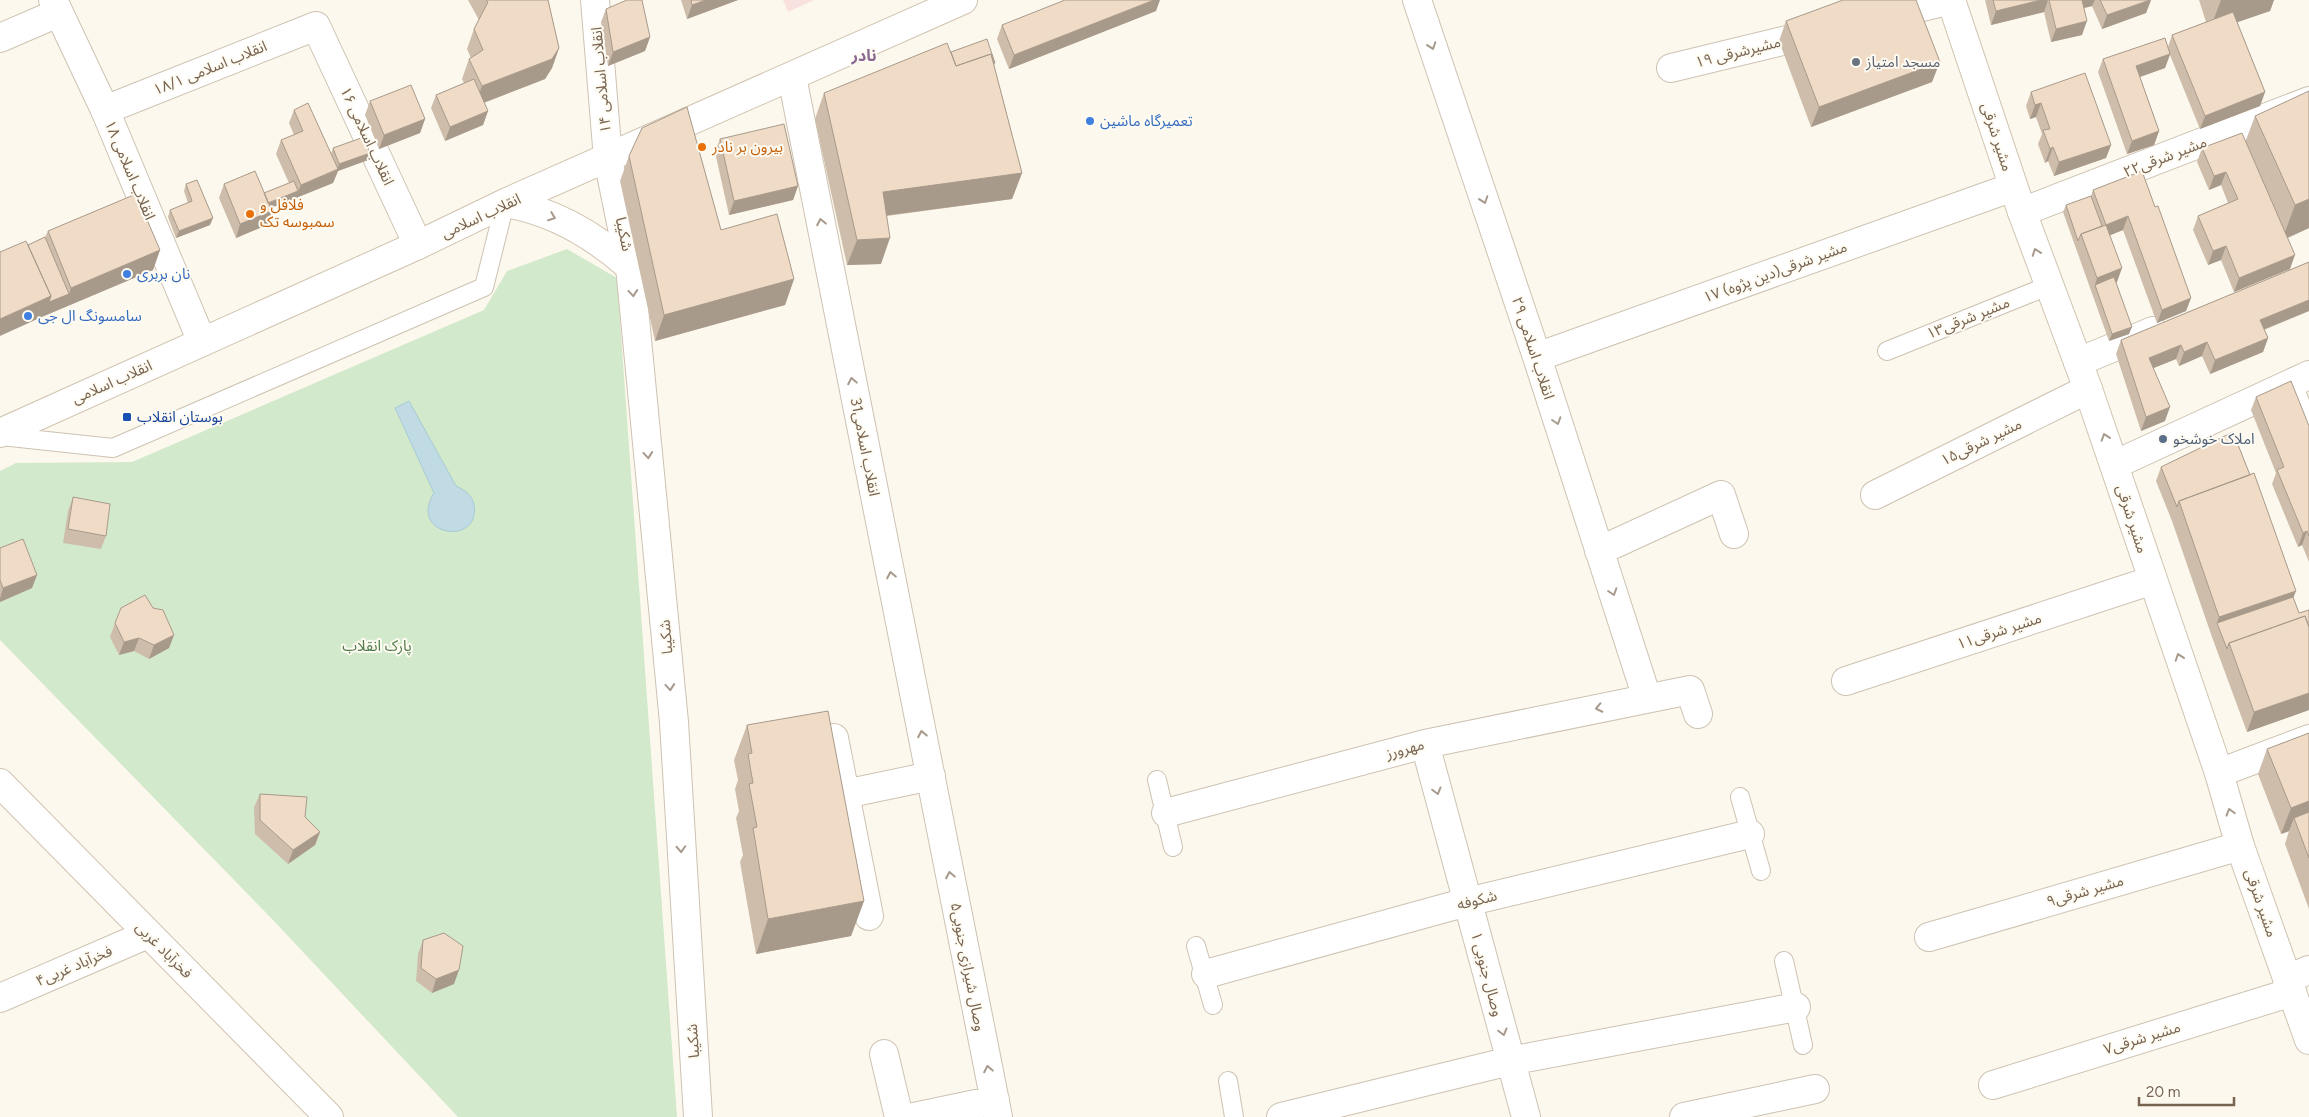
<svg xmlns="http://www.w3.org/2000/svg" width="2309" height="1117" font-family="Figtree,'Noto Sans Arabic',sans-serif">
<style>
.medical{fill:#f9e1e0}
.green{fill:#d3e9cb}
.water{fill:#c1dbe5;stroke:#a8c9d6}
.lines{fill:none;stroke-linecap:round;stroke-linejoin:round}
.service-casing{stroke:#cec2b2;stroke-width:20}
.minor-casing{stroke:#cec2b2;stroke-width:30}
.tertiary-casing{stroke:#cec2b2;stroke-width:30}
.secondary-casing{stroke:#d1c3b0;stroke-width:30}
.service{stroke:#fff;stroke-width:18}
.minor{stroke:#fff;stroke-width:28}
.tertiary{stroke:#fff;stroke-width:28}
.secondary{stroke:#fff;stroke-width:28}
.wall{fill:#cebdaa}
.shaded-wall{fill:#a89a8b}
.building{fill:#f0dcc6;stroke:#a89a8b}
.oneway{stroke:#a79a8d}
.worship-dot{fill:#6b7280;stroke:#fefbf3;stroke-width:2}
.shop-dot{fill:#3f7fe0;stroke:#fefbf3;stroke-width:2}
.food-dot{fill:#e8710a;stroke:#fefbf3;stroke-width:2}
.transit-dot{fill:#1a4fb4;stroke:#fefbf3;stroke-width:2}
.service-dot{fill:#5c6f8a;stroke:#fefbf3;stroke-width:2}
.labels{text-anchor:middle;stroke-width:4;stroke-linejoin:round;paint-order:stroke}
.street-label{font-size:15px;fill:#776350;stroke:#fefbf3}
.worship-label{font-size:15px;fill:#5b616d;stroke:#fefbf3;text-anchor:start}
.shop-label{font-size:15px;fill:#366cbe;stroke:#fefbf3;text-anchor:start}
.food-label{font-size:15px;fill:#c56008;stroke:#fefbf3;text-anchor:start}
.transit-label{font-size:15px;fill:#164399;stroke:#fefbf3;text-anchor:start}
.service-label{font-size:15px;fill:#4e5e75;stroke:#fefbf3;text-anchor:start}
.park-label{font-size:15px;fill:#507b48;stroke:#fefbf3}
.neighbourhood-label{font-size:16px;font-weight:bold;fill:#8a6891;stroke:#fefbf3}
</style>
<rect width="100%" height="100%" fill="#fcf8ed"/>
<path class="medical" d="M783 0H814L788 12Z"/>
<path class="green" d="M567 249 617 278 677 1117H458L273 920 0 640V471L16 463 132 462 484 310 507 271Z"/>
<path class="water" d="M409 401 456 486C465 490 472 495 474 505 481 547 407 536 434 493L395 408Z"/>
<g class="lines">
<defs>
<path id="service" d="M1887 351 2048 286
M2292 382 2309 424
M0 436 113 448 484 287 505 203
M1157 780 1173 847
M1740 797 1761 871
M1196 946 1213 1005
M1784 961 1803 1045
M1228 1081 1234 1117"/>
<path id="minor" d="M1417 0 1537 357 1647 698
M1882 17 1951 0
M0 38 58 13
M1671 68 1816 33
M792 77 998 1117
M105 110 316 26 418 245
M2022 212 2309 101
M1537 357 2013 187
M2078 362 2153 331
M2114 465 2309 375
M1875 495 2088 389
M1599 551 1721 495 1734 534
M1846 681 2153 580
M834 738 869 916
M1425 744 1526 1117
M2219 773 2309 739
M845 794 931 776
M1166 813 1425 744 1690 690 1698 714
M1929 937 2240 846
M1206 974 1467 902 1750 834
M2287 979 2309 970
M0 998 148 934
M884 1054 899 1117
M1993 1085 2292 992
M914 1117 995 1100
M1281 1117 1510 1061 1796 1007
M1684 1117 1815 1089"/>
<path id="tertiary" d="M53 0 105 110 202 342
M595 0 608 159 630 267 674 722 698 1117"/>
<path id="secondary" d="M1951 0 2022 212 2088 389 2219 773 2240 846 2309 1040
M505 203C554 211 594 235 630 267
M0 433 418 245 505 203 963 0
M0 783 329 1117"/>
</defs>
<use href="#service" class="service-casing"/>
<use href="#minor" class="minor-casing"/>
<use href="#tertiary" class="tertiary-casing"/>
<use href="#secondary" class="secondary-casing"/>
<use href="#service" class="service"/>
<use href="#minor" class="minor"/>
<use href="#tertiary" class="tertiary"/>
<use href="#secondary" class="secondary"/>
</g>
<path class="wall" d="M468 0H548L559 48 552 68 545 79 484 103 488 111 483 125 445 141 431 108 436 95 464 83 462 79 469 59 471 58 467 49 474 29 479 20Z
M681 0H738L687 19Z
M1985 0H2151L2146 13 2102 29 2092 6 2084 8 2082 35 2051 42 2044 12 1991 25Z
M2199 0H2274L2270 11 2237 22 2265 92 2260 106 2200 129 2170 55 2165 68 2140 77 2159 131 2154 145 2127 154 2098 72 2103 59 2168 47 2172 35 2206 22Z
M606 9 650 37 645 51 608 66 601 22Z
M1156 11 1009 69 997 39 1002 25Z
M1786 21 1932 82 1811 127 1779 41Z
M951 52 995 63 994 65 1022 173 1012 199 887 216 881 264 847 265 815 119 824 93Z
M2031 92 2111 145 2106 158 2054 176 2048 161 2045 163 2038 144 2042 134 2036 117 2030 119 2026 106Z
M370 101 425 119 420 133 379 149 365 115Z
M294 110 331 154 333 148 368 160 338 171 333 183 271 208 272 211 267 225 236 238 219 198 224 184 264 193 289 183 276 154 281 140 294 135 289 123Z
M2255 116 2309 228 2288 238 2290 269 2234 292 2221 260 2208 265 2193 230 2198 216 2228 203 2221 185 2209 190 2197 162 2202 148 2246 140Z
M720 139 798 186 793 200 729 215 715 152Z
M629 156 721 230 794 279 785 305 655 341 620 181Z
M186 184 210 225 176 238 168 217 170 210 188 203 184 191Z
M2093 190 2155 207 2191 298 2186 311 2157 323 2123 230 2110 235 2117 282H2116L2129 334 2109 341 2063 212 2066 205 2091 196Z
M48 231 160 250 153 270 44 316 28 245 45 237Z
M2309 262V311L2264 330 2268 338 2263 352 2210 374 2202 356 2179 366 2176 359 2153 368 2165 421 2141 431 2116 354 2121 340Z
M2256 397 2309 426V562L2302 545 2298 547 2272 484 2276 473 2251 410Z
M2161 467 2293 597 2299 613 2309 610V710L2247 732 2212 637 2172 521 2156 481Z
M73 497 106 536 101 549 63 543 68 511Z
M0 548 37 575 32 588 0 602Z
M153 608 174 635 169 648 149 659 134 651 119 655 110 637 115 623Z
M747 725 864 901 851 936 756 954 740 862 743 855 736 818 739 811 735 789 738 780 734 760Z
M2309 733V909L2285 844 2289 831 2281 834 2258 774 2267 749Z
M260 794 305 817 320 832 315 845 288 864 255 834 254 807Z
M423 940 454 984 432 993 416 981 418 954Z"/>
<path class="shaded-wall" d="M706 0H738L687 19 692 5Z
M1154 0H1160L1156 11 1009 69 1014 55Z
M2041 0H2048L2044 12 1991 25 1996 11Z
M2080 0H2095L2092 6 2076 10Z
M2151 0 2146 13 2102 29 2107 15Z
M2221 0H2274L2270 11 2209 32Z
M2087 21 2082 35 2051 42 2056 29Z
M650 37 645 51 608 66 613 52Z
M559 48 552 68 545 79 475 106 482 86Z
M2170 54 2165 68 2131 80 2136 66Z
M1940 62 1932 82 1811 127 1819 107Z
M2265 92 2260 106 2200 129 2205 116Z
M2041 103 2036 117 2030 119 2035 105Z
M488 111 483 125 445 141 450 127Z
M425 119 420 133 379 149 384 135Z
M2159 131 2154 145 2127 154 2132 141Z
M2111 145 2106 158 2054 176 2059 162Z
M2053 147 2048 161 2045 163 2050 149Z
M370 153 368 160 338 171 333 183 261 212 264 205 298 191 301 185 337 170 339 164Z
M2226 172 2221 185 2209 190 2214 176Z
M1022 173 1012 199 874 217 883 192Z
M798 186 793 200 729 215 734 201Z
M2309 199V228L2282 240 2295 205Z
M272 211 267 225 236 238 240 224Z
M2128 216 2123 230 2101 239 2106 225Z
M213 218 210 225 176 238 179 231Z
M890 238 881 264 847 265 857 240Z
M2226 246 2221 260 2208 265 2213 251Z
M160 250 153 270 44 316 0 336V319L51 296 69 294 71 288Z
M2295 255 2290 269 2234 292 2239 278Z
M2122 268 2117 282 2096 290 2095 285 2097 278Z
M794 279 785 305 655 341 664 315Z
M2191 298 2186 311 2157 323 2162 310Z
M2309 300V311L2255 333 2260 320Z
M2132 327 2129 334 2109 341 2112 334Z
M2268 338 2263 352 2210 374 2215 360Z
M2207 342 2202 356 2179 366 2184 352Z
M2181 345 2176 359 2144 372 2149 358Z
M2170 407 2165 421 2141 431 2146 417Z
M2307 531 2302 545 2298 547 2303 533Z
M37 575 32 588 0 602V598L3 588Z
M2296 591 2288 611 2217 623 2219 617Z
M174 635 169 648 149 659 154 645Z
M139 638 134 651 119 655 124 642Z
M2309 693V710L2247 732 2254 712Z
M2309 801V823L2294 818 2289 831 2281 834 2291 808Z
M320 832 315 845 288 864 293 850Z
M864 901 851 936 756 954 768 919Z
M459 970 454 984 432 993 436 979Z"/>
<path class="building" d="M486 0H548L559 48 552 59 482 86 469 59 483 50 474 29 488 2Z
M627 0H642L650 37 613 52 606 9Z
M691 0H706L692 5Z
M1065 0H1154L1014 55 1002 25Z
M1843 0H1916L1940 62 1819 107 1786 21Z
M1993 0H2041L1996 11Z
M2049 0H2082L2087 21 2056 29Z
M2100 0H2150L2107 15Z
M2233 12 2265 92 2205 116 2172 35Z
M2165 38 2170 54 2136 66 2159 131 2132 141 2103 59Z
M987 39 995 63H994L991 54 956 66 951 52Z
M947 43 956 66 991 54 1022 173 883 192 890 238 857 240 824 93Z
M2085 73 2111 145 2059 162 2053 147 2050 149 2043 130 2050 129 2041 103 2035 105 2031 92Z
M474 79 488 111 450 127 436 95Z
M411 85 425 119 384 135 370 101Z
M2309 91V199L2295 205 2255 116Z
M308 103 338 169 301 185 281 140 303 131 294 110Z
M687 107 721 230 777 214 794 279 664 315 629 156 642 128Z
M784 124 798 186 734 201 720 139Z
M2242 133 2295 255 2239 278 2226 246 2213 251 2198 216 2238 199 2226 172 2214 176 2202 148Z
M364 137 370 153 339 164 333 148Z
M255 171 272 211 240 224 224 184Z
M2142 171 2155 207 2158 206 2191 298 2162 310 2128 216 2106 225 2122 268 2097 278 2081 234 2106 225 2093 190Z
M197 180 213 218 179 231 170 210 192 201 186 184Z
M294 181 298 191 268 203 264 193Z
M136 194 160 250 71 288 48 231Z
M2091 196 2102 226 2081 234 2078 241 2066 205Z
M45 237 69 294 49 302 51 296 28 245Z
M26 241 51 296 0 319V252Z
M2309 262V300L2260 320 2268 338 2215 360 2207 342 2184 352 2181 345 2149 358 2170 407 2146 417 2121 340Z
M2114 277 2132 327 2112 334 2095 285Z
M2291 381 2309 426V536L2307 531 2303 533 2277 470 2284 467 2256 397Z
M2233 432 2250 475 2179 501 2177 507 2161 467Z
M2254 473 2296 591 2219 617 2179 501Z
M73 497 110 504 106 536 68 529Z
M23 539 37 575 3 588 0 580V548Z
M145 595 153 608 163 610 174 635 154 645 139 638 124 642 115 623 121 608Z
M2293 597 2299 613 2309 610V627L2305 616 2229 643 2227 649 2217 623Z
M2305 616 2309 627V693L2254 712 2229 643Z
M828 711 864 901 768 919 753 828 757 827 749 784 753 783 748 754 752 753 747 725Z
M2309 733V801L2291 808 2267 749Z
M260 794 307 797 305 817 320 832 293 850 260 820Z
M2309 812V858L2294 818Z
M444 933 463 946 459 970 436 979 421 968 423 940Z"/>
<defs><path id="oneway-chevron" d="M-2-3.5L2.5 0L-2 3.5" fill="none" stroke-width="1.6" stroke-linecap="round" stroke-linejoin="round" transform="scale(1.25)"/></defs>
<g class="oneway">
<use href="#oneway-chevron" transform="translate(1432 46) rotate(71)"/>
<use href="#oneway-chevron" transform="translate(1484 200) rotate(71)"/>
<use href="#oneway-chevron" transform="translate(552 217) rotate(21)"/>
<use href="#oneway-chevron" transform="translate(821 222) rotate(-101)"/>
<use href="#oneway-chevron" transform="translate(2036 252) rotate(-110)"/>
<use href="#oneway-chevron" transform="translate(633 293) rotate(85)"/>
<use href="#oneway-chevron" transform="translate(852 381) rotate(-101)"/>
<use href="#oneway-chevron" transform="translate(1557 421) rotate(72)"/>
<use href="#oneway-chevron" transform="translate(2105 437) rotate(-109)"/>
<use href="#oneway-chevron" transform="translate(648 455) rotate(85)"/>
<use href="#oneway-chevron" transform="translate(891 575) rotate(-101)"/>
<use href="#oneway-chevron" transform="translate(1613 592) rotate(72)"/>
<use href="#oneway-chevron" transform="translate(2179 657) rotate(-109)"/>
<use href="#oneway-chevron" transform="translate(670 687) rotate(85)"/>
<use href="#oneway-chevron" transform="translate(1599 708) rotate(168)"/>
<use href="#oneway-chevron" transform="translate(922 734) rotate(-101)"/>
<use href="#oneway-chevron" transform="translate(1437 791) rotate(75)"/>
<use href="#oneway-chevron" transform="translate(2230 812) rotate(-106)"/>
<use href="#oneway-chevron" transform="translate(681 849) rotate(87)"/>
<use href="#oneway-chevron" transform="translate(950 875) rotate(-101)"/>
<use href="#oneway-chevron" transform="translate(1503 1032) rotate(75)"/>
<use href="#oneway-chevron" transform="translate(988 1069) rotate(-101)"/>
</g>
<circle class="worship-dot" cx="1856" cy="62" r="5"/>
<g class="shop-dot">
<circle cx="1090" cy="121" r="5"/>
<circle cx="127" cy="274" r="5"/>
<circle cx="28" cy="316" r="5"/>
</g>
<g class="food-dot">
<circle cx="702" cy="147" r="5"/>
<circle cx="250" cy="214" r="5"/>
</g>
<rect class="transit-dot" x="122" y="412" width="10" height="10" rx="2.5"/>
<circle class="service-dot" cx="2163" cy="439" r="5"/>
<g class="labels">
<g class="street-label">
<text transform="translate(1738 52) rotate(-14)" y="5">مشیرشرقی ۱۹</text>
<text transform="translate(210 68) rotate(-22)" y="5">۱۸/۱ انقلاب اسلامی</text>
<text transform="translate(601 80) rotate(-95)" y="5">۱۴ انقلاب اسلامی</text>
<text transform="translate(367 136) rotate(65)" y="5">۱۶ انقلاب اسلامی</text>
<text transform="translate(1997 137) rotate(72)" y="5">مشیر شرقی</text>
<text transform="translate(2165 157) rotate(-21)" y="5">مشیر شرقی۲۲</text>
<text transform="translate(130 170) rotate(67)" y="5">۱۸ انقلاب اسلامی</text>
<text transform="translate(481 216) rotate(-25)" y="5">انقلاب اسلامی</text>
<text transform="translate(624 234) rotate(78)" y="5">شکیبا</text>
<text transform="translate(1775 272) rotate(-20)" y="5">۱۷ مشیر شرقی(دین پژوه)</text>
<text transform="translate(1968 318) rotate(-22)" y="5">۱۳مشیر شرقی</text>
<text transform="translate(1533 348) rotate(72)" y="5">انقلاب اسلامی ۲۹</text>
<text transform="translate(112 382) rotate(-24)" y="5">انقلاب اسلامی</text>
<text transform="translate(1981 442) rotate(-26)" y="5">مشیر شرقی۱۵</text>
<text transform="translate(865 447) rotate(79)" y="5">31انقلاب اسلامی</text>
<text transform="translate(2132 519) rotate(72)" y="5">مشیر شرقی</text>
<text transform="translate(1999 631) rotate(-18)" y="5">مشیر شرقی۱۱</text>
<text transform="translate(666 637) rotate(-95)" y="5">شکیبا</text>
<text transform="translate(1405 749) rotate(-15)" y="5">مهرورز</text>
<text transform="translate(2085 891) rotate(-16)" y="5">مشیر شرقی۹</text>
<text transform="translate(1477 900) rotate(-14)" y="5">شکوفه</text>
<text transform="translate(2261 903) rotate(71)" y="5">مشیر شرقی</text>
<text transform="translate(164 950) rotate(45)" y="5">فخرآباد غربی</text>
<text transform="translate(74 966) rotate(-23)" y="5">۴فخرآباد غربی</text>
<text transform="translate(968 967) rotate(79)" y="5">۵وصال شیرازی جنوبی</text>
<text transform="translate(1487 974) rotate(75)" y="5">وصال جنوبی ۱</text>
<text transform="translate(2142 1038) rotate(-17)" y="5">مشیر شرقی۷</text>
<text transform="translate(693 1041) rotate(-94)" y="5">شکیبا</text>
</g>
<g class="worship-label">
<text x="1866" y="67">مسجد امتیاز</text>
</g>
<g class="shop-label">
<text x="1100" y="126">تعمیرگاه ماشین</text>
<text x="137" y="279">نان بربری</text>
<text x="38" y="321">سامسونگ ال جی</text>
</g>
<g class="food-label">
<text x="712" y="152">بیرون بر نادر</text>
<text x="260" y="210">فلافل و<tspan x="260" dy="17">سمبوسه تک</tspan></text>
</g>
<g class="transit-label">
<text x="137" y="422">بوستان انقلاب</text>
</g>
<g class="service-label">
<text x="2173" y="444">املاک خوشخو‌</text>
</g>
<g class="park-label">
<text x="377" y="651">پارک انقلاب</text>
</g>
<g class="neighbourhood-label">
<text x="864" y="61">نادر</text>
</g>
</g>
<path d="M2139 1097v8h95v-8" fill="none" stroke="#776350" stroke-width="2.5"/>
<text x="2146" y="1097" font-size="15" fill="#776350" stroke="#fefbf3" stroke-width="4" paint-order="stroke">20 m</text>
</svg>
